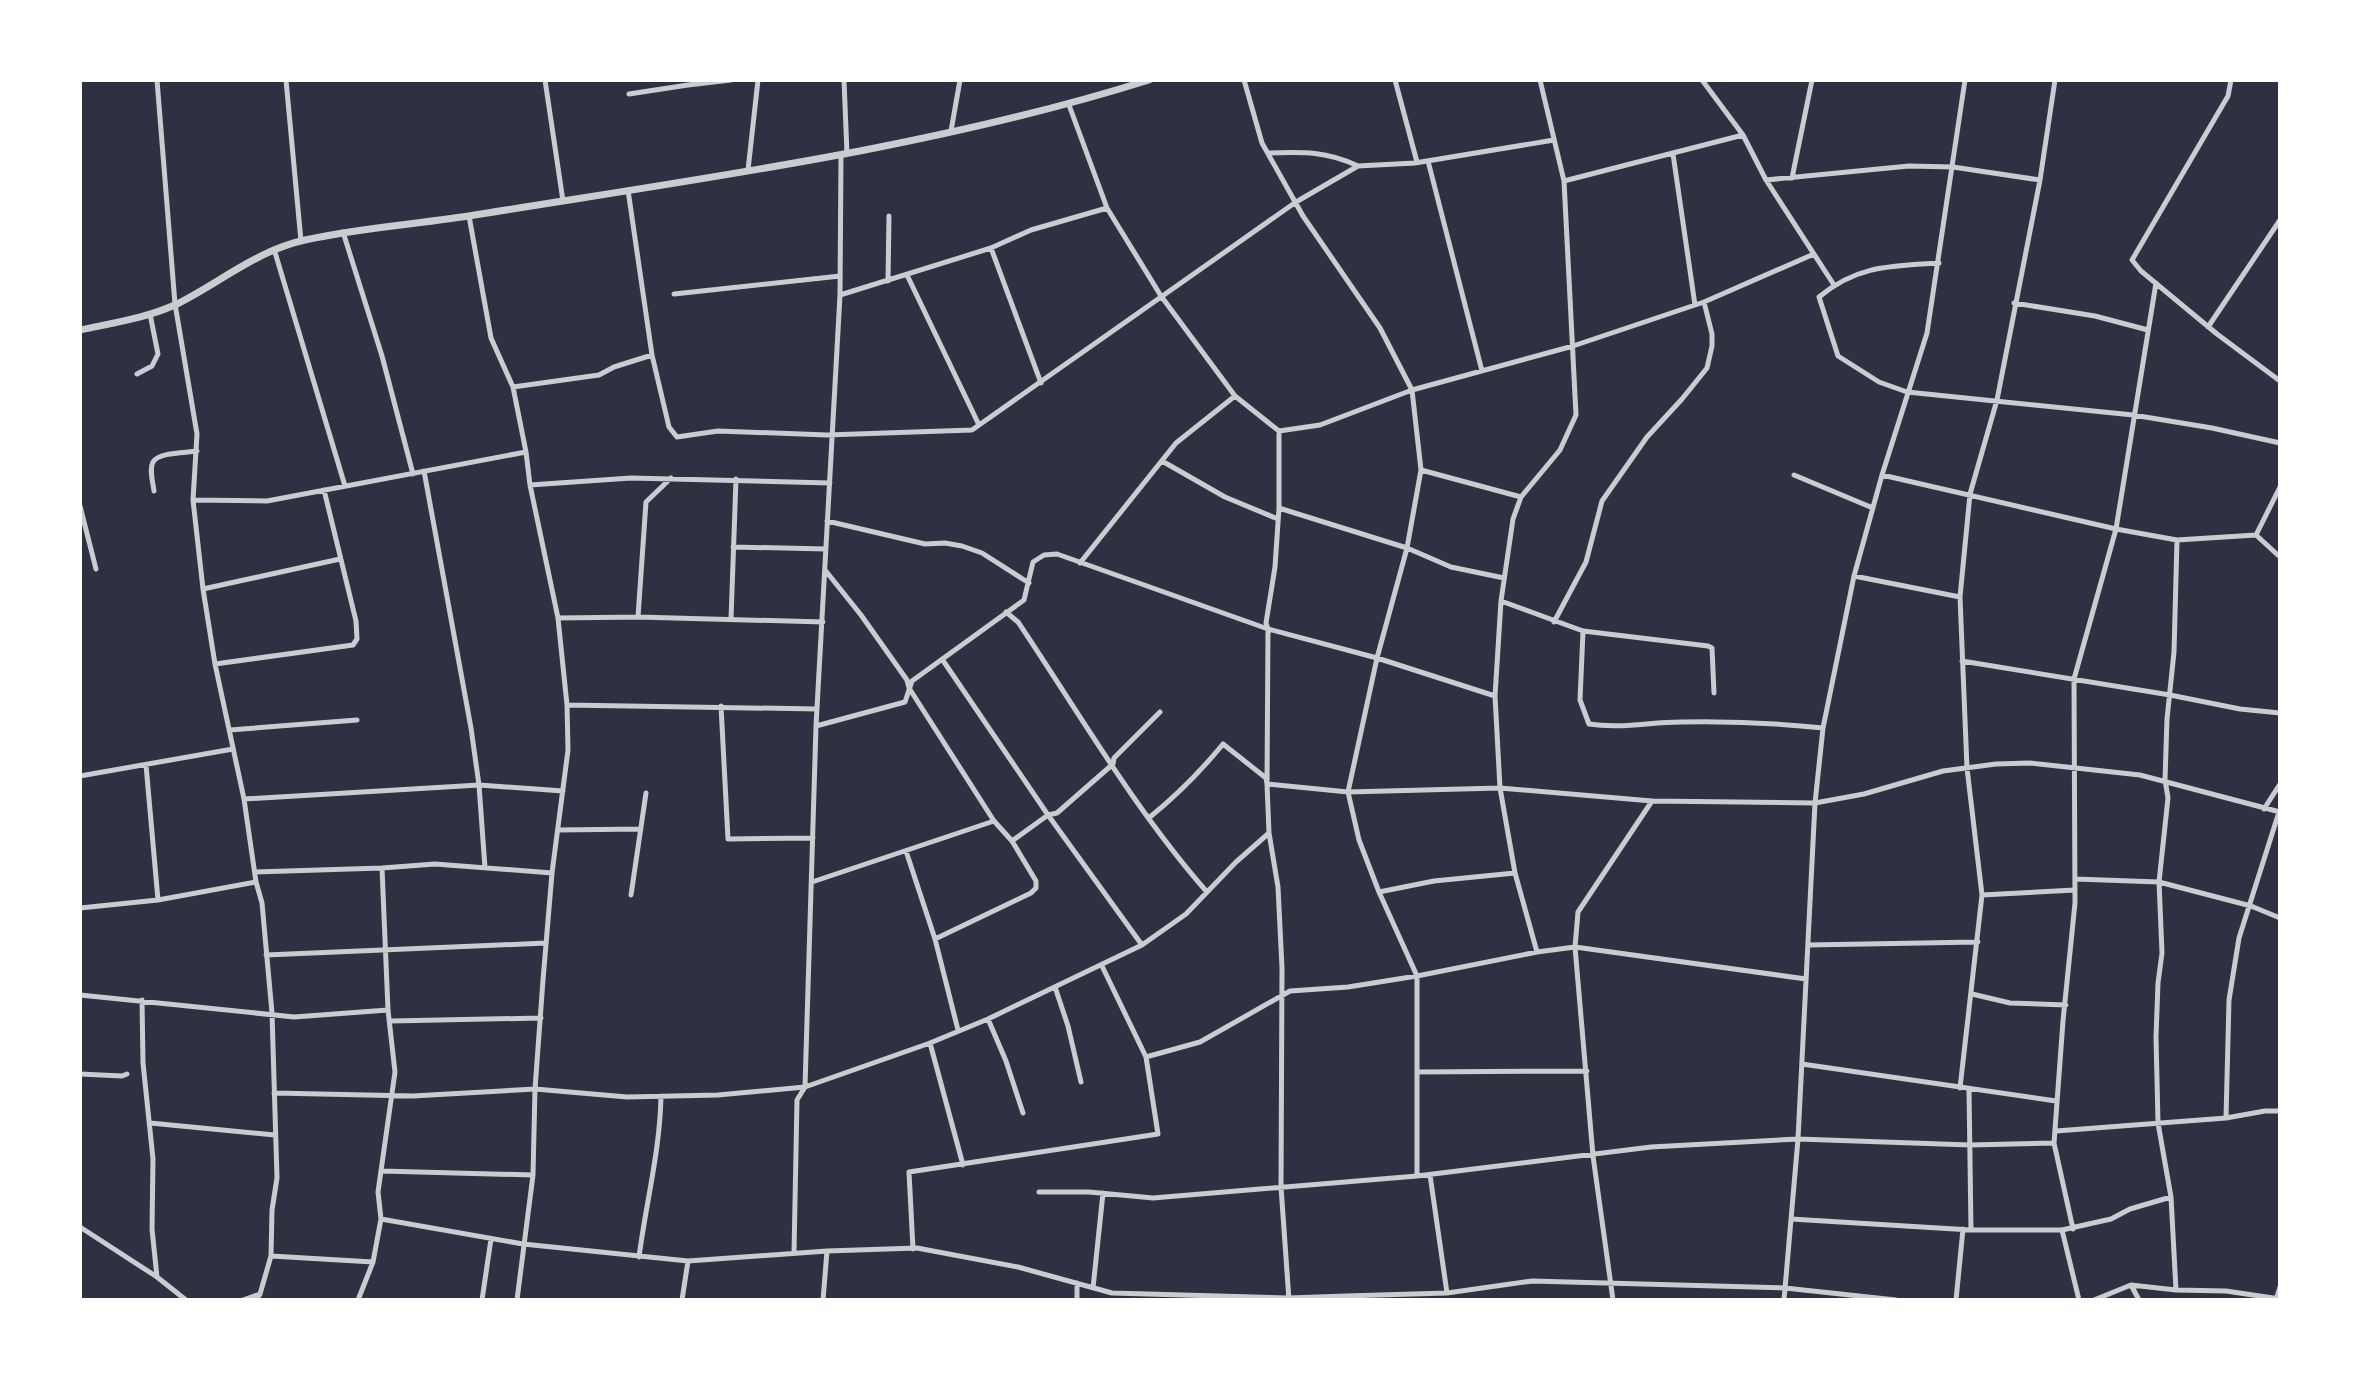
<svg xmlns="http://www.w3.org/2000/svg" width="2360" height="1380" font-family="'IBM Plex Sans',sans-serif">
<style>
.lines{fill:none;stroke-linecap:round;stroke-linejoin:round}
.minor{stroke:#caccd0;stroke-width:5}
.tertiary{stroke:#caccd0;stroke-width:7}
</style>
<rect width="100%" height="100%" fill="#2d3142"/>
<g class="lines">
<path class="minor" d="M157 80 175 304 197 434 193 500 203 589 215 664 244 799 256 882 262 903 272 1013 277 1178 272 1210 271 1256 260 1294 256 1300
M286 80 301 241
M545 80 563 201
M844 80 847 154
M1395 80 1417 162
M1702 80 1743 135 1766 180 1834 285
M2231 80 2228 96 2132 260 2141 271 2217 334 2280 381
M629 94 688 85 731 80
M1069 105 1107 208 1161 296 1235 396 1279 431 1320 425 1412 390 1573 346 1704 302 1814 254
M951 131 960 80
M1268 153C1303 152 1326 151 1358 166
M1673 154 1695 305
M1428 161 1482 371
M748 170 758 80
M1792 178 1812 80
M1766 180 1909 166 1953 167 2040 180
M1564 181 1743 135
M628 190 652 355 669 427 677 437 718 431 827 435 972 430 1296 202 1358 166 1415 163 1554 140
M469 216 491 338 513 387 526 452 530 485 558 618 567 705 568 750 552 873 543 980 535 1089 533 1175 517 1300
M343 232 382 356 413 474
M991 248 1041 383
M274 249 345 486
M1939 263C1892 266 1857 265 1819 297L1838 356 1879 382 1907 392 2133 415 2212 428 2280 443
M907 275 979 425
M888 281 889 216
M674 294 840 276
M840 295 991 248 1031 230 1107 208
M2014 303 2095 316 2148 330
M2208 327 2280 220
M137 374 152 366 158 354 150 314
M513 387 599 375 614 367 652 355
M1279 431V508L1407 548 1451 567 1504 578
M1162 461 1225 497 1278 519
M1421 470 1521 497
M424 471 471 728 479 785 485 868
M1794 475 1873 508
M1882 475 2116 529 2177 540 2256 535 2280 487
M530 485 631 478 830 483
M154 491C153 483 149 469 153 462 159 452 186 453 197 451
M193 500 267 501 526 452
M80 506 96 569
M1279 508 1275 567 1266 623 1268 629 1267 784 1269 833 1278 887 1282 968 1281 1187 1289 1300
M827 521 925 544 945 543 962 546 982 553 1029 583
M2256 535 2280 557
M733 547 826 549
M1080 563 1176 443 1235 396
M825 570 861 615 907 680 909 688 994 821 1012 841 1036 881V888L1031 893 935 939
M1854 576 1960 597
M203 589 340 559
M1501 601 1583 631 1708 646 1712 648 1714 693
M1006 612 1018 622C1079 713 1135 810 1207 892
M638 617 646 502 671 478
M558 618 638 617 823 622
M731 619 736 479
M1554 622 1586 562 1602 501 1647 437 1682 399 1707 368 1712 346V334L1704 302
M1583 631 1580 700 1589 724C1620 729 1650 722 1681 722 1729 721 1776 723 1823 728
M942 659 1048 815 1142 945
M1962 661 2170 695 2240 709 2280 713
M215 664 353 645 357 639 356 621 324 490
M567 705 817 709
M721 706 728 839 813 838
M816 726 905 702 912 681 1024 600 1033 562 1044 555 1057 554 1268 629 1377 658 1495 696
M230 730 357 720
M146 765 158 900
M80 776 233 749
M244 799 479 785 563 791
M2264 809 2280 784
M1150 817C1177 795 1201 771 1223 744L1266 778 1267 784 1348 792 1377 658 1407 548 1421 470 1412 390 1380 328 1303 216 1262 143 1244 80
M558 830 641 829
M1012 841 1048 815 1057 813 1113 764 1114 758 1160 712
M906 851 935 939 958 1030
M255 872 382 868 435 864 552 873
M2075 879 2159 882 2251 906 2280 918
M812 882 994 821
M1379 892 1434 881 1515 873
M631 895 646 793
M1982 895 2075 890
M80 908 158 900 256 882
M1808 945 1978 942
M1537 952 1515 873 1500 788 1495 696 1501 601 1513 519 1521 497 1560 450 1576 415 1564 181 1540 80
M266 955 546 943
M1055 987 1068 1026 1081 1082
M1972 994 2010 1003 2066 1005
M80 995 294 1017 388 1010
M142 1000 143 1063 153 1159 152 1229 157 1277
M988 1019 1006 1061 1023 1113
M391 1021 541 1018
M930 1043 963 1165
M1146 1057 1200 1042 1290 991 1348 987 1417 976 1537 952 1575 947 1806 979
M1802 1064 2056 1101
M1417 1072 1587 1071
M80 1074 122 1076 127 1074
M1960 1088 1982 895 1967 768 1960 597 1970 494 1997 400 2040 180 2055 80
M1969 1090 1971 1230
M274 1093 413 1096 535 1089 627 1097 718 1095 805 1087 930 1043 988 1019 1142 945 1186 914 1236 862 1269 833
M2226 1118 2229 1000 2239 938 2279 812
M150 1123 275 1135
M2056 1131 2226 1118 2265 1111H2280
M382 1171 533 1175
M1430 1175 1447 1293
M1417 1176V976L1379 892 1359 840 1348 792 1500 788 1652 801 1815 803 1864 794 1943 771 1996 764 2030 763 2140 775 2280 812
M1039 1192H1089L1153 1198 1417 1176 1651 1147 1798 1139 1970 1145 2054 1143
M381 1219 523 1244 688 1261 827 1251 917 1248 1018 1267 1112 1293 1288 1298 1346 1296 1447 1293 1532 1281 1785 1288 1896 1300
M1791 1219 1971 1230H2062L2111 1219 2130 1209 2171 1197
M80 1227 157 1277 186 1300
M2073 1229 2054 1143 2063 1021 2075 903 2074 679 2116 529 2156 283
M2062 1230 2079 1300
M913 1249 909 1172 1158 1134 1146 1057 1102 966
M794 1253 797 1100 805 1087 816 726 840 295 841 155
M271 1256 373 1262
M639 1257C646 1203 660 1151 661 1096
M2131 1285 2139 1300
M1093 1288 1103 1193
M2176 1290 2171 1197 2158 1123 2156 1037 2158 983 2162 953 2159 882 2168 798 2165 780 2167 719 2174 652 2177 540
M243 1300 260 1294
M358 1300 373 1262 381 1219 378 1192 395 1072 388 1010 382 868
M482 1300 491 1239
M682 1300 688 1261
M823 1300 827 1251
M1077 1300V1283
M1613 1300 1593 1156 1575 947 1578 912 1652 801
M1784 1300 1798 1139 1815 803 1823 728 1854 576 1882 475 1927 333 1965 80
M1956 1300 1963 1229
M2094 1300 2131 1285 2176 1290 2226 1291 2280 1299
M2276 1300 2280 1287"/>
<path class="tertiary" d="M80 330C112 323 147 318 177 304 219 283 258 250 305 240 363 227 422 224 481 214 704 178 932 148 1149 80"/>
</g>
<rect width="2360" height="1380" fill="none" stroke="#ffffff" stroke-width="164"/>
</svg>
